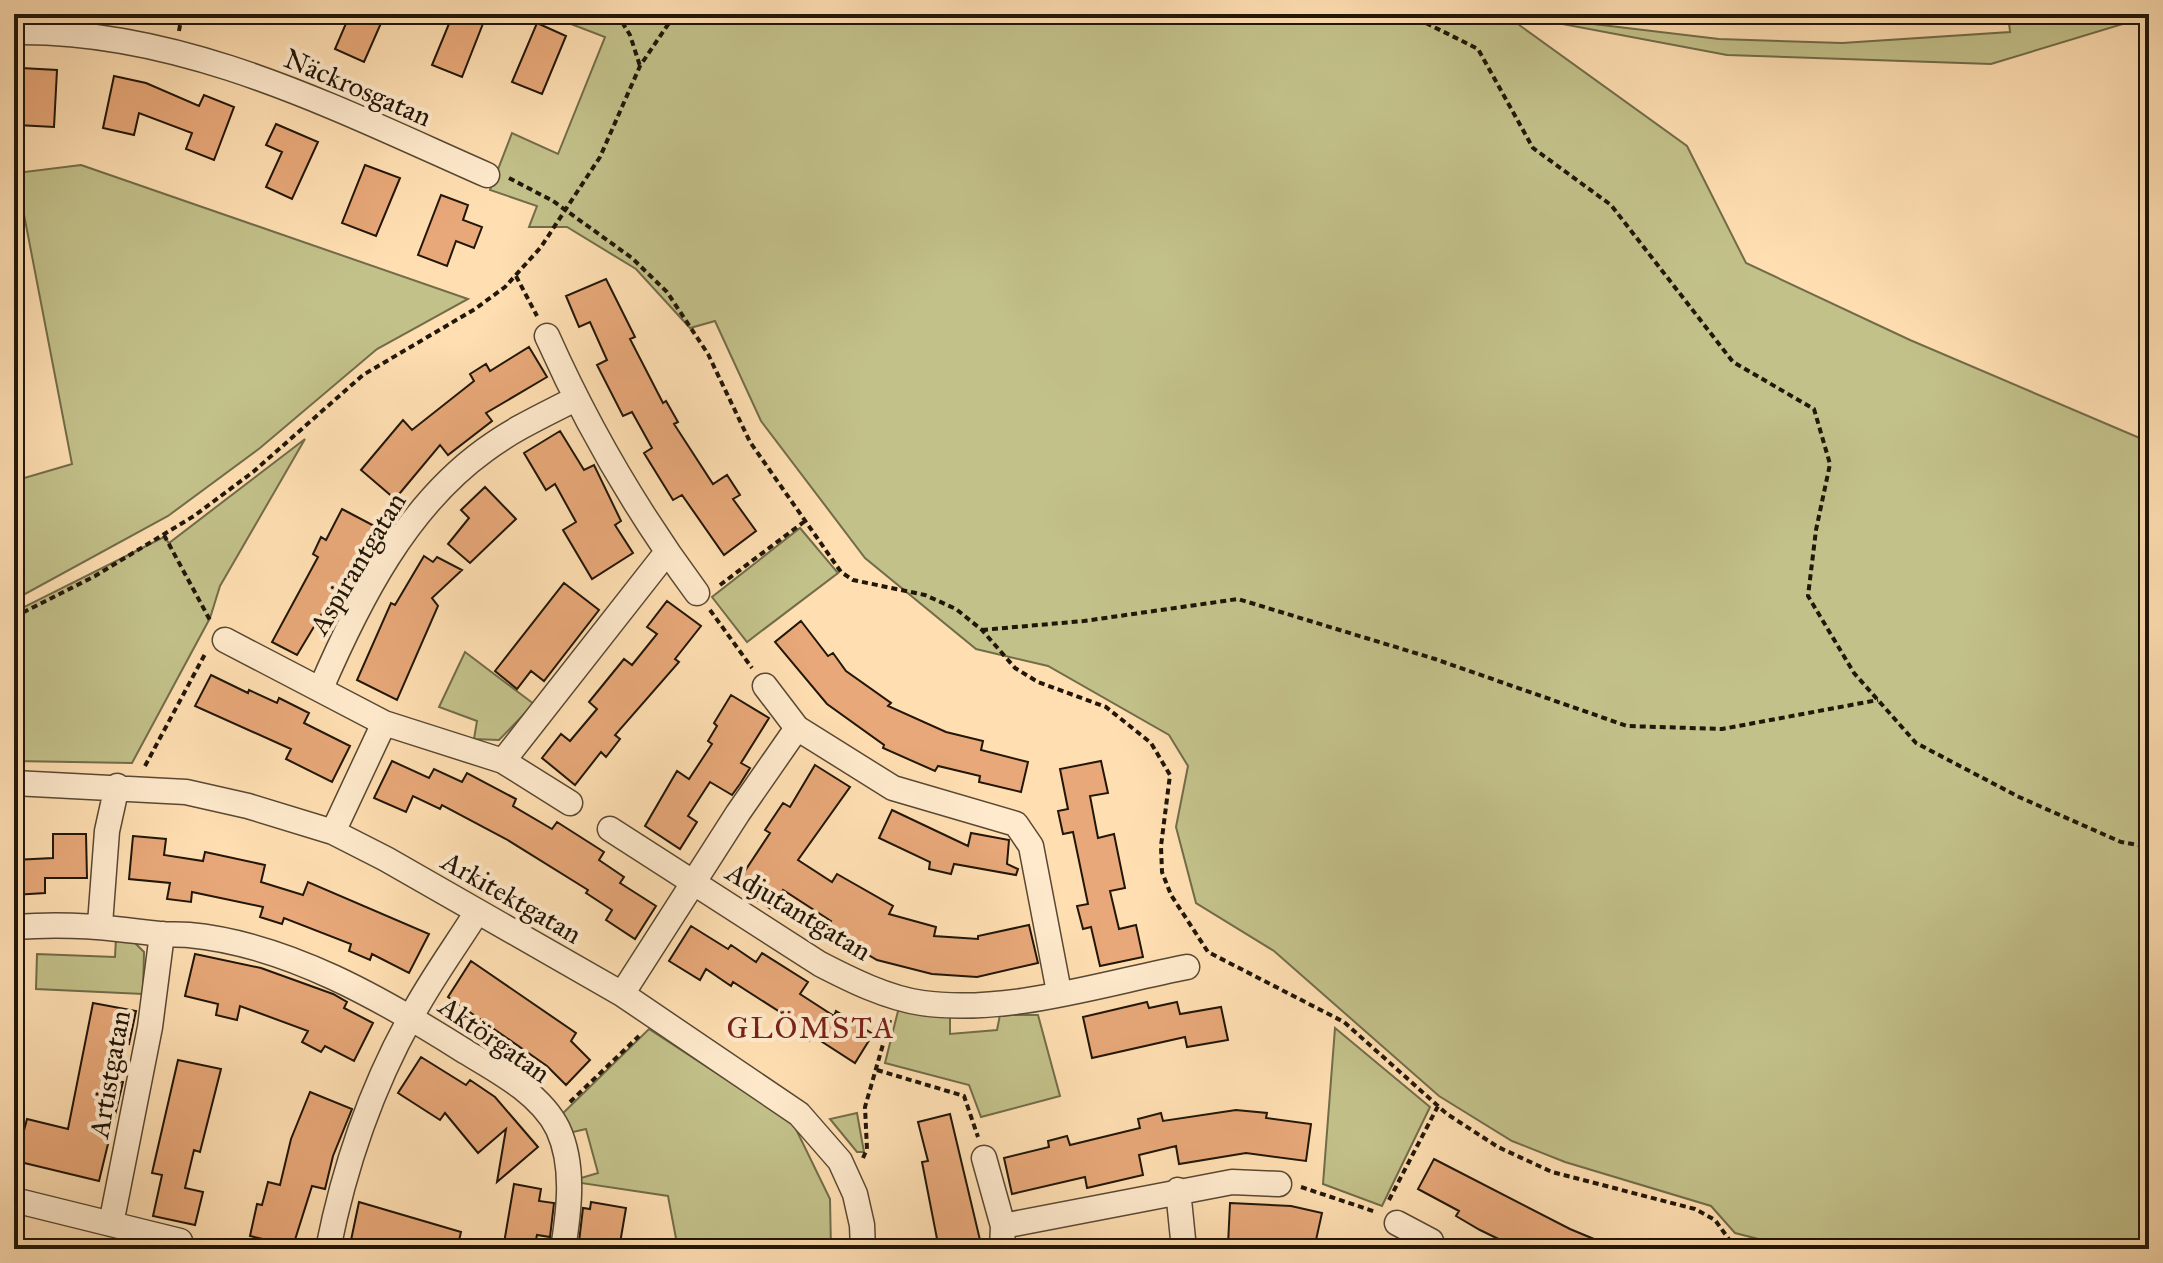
<svg xmlns="http://www.w3.org/2000/svg" width="2163" height="1263" font-family="'IM FELL Great Primer',serif">
<style>
.green{fill:#c3c18a;stroke:#726c49;stroke-width:2}
.building{fill:#e8a879;stroke:#211608;stroke-width:2}
.lines{fill:none;stroke-linecap:round;stroke-linejoin:round}
.street-casing{stroke:#584832;stroke-width:27}
.path{stroke:#211608;stroke-width:4;stroke-dasharray:6 4;stroke-linecap:butt}
.street{stroke:#ffeacd;stroke-width:24}
.labels{text-anchor:middle;stroke-width:8;stroke-linejoin:round;paint-order:stroke}
.street-label{font-size:28px;fill:#211608;stroke:#ffeacd}
.neighbourhood-label{font-size:30px;letter-spacing:2px;fill:#7a1f14;stroke:#ffeacd}
</style>
<rect width="100%" height="100%" fill="#ffdfb2"/>
<filter id="stains"><feTurbulence type="fractalNoise" baseFrequency=".0025" numOctaves="4"/><feColorMatrix values="0 0 0 0 .2 0 0 0 0 .09 0 0 0 0 .02 0 0 0 .5 -.17"/></filter>
<radialGradient id="worn" r=".72"><stop offset=".6" stop-color="#630" stop-opacity="0"/><stop offset="1" stop-color="#630" stop-opacity=".3"/></radialGradient>
<path class="green" d="M545 14H1504L1687 146 1746 263 1910 340 2149 442V1249H1798L1735 1233 1711 1206 1565 1162 1512 1141 1439 1096 1274 951 1196 903 1176 827 1188 766 1169 735 1048 666 976 649 865 558 761 421 715 321 690 328 636 269 567 227H529L537 206 490 190 512 133 558 154 605 37Z
M1510 14 1719 39 1842 43 2010 32 2008 14 2149 16 1991 64 1727 55Z
M81 165 468 299 377 349 260 448 168 516 14 600V481L72 464 16 173Z
M305 439 220 586 210 618 132 763 14 761V612L164 537 169 543Z
M800 528 838 573 747 642 712 597Z
M465 652 534 704 499 740 474 739 477 721 439 707Z
M116 938 131 939 144 952 143 994 36 989 37 954 115 957Z
M899 1007 950 1014V1034L997 1030 1000 1015H1038L1060 1096 981 1117 969 1085 885 1063Z
M1335 1028 1430 1107 1382 1206 1323 1184Z
M649 1029 793 1123 830 1199 831 1249H678L668 1196 581 1183V1178L598 1173 586 1129 569 1133 557 1119Z
M857 1113 864 1152H857L830 1119Z"/>
<path class="building" d="M350 14H385L364 62 335 49Z
M453 14H467L484 21 462 77 432 65Z
M537 23 566 36 542 94 512 82Z
M21 68 57 70 54 127 17 125 18 97H14V75L21 76Z
M114 76 146 83 199 106 204 95 234 107 214 160 186 149 192 133 139 113 134 135 103 128Z
M276 124 318 142 292 199 266 187 282 152 266 145Z
M365 165 400 178 376 236 342 223Z
M441 195 468 205 463 220 482 227 474 248 456 241 447 266 418 255Z
M606 279 635 337 630 339 663 403 666 401 678 422 674 424 713 484 727 475 740 495 733 499 756 531 724 555 682 495 673 500 644 453 652 448 632 412 623 416 597 365 607 360 590 322 579 327 566 296Z
M529 347 547 377 486 413 492 421 448 455 440 445 395 499 361 470 403 420 412 430 474 381 470 374 486 364 490 371Z
M560 431 584 470 594 465 621 521 615 525 633 553 592 579 563 530 576 522 555 484 546 490 524 453Z
M485 487 516 519 470 563 448 544 469 518 461 510Z
M342 509 380 529 343 606 330 600 297 655 272 642 318 557 313 554 321 537 326 540Z
M424 556 433 562 437 557 462 570 432 598 438 606 397 700 357 680 391 603 395 605Z
M564 583 599 610 544 681 531 671 517 689 495 671Z
M667 601 701 626 675 659 679 662 615 735 620 739 606 757 601 752 575 785 542 758 561 734 570 741 597 709 589 702 624 659 632 665 657 634 647 627Z
M801 621 828 656 833 653 846 671 891 703 888 706 946 732 983 741 981 750 1028 762 1021 792 979 782 980 776 938 766 935 771 883 748 884 745 827 704 775 642Z
M211 675 248 693 249 690 277 703 279 698 309 713 304 723 350 746 332 782 286 759 291 749 195 706Z
M731 695 769 718 741 763 750 768 740 784 732 795 710 782 688 816 697 822 680 849 645 826 677 771 689 779 712 744 708 741 717 726 714 723Z
M392 761 429 778 434 769 462 782 467 773 516 799 513 806 552 829 557 822 604 852 599 860 624 877 620 883 656 906 635 939 606 920 612 910 586 893 588 890 506 839 442 805 440 809 413 796 406 812 374 798Z
M1101 761 1108 793 1090 796 1098 838 1114 834 1125 888 1110 891 1119 929 1136 925 1143 957 1100 966 1091 927 1083 929 1077 906 1088 904 1073 832 1063 834 1058 811 1068 809 1060 769Z
M815 765 850 787 798 860 832 882 837 874 893 906 889 914 936 927 934 936 978 939V936L1029 925 1038 963 977 977 932 974 877 960 826 930 831 921 783 890 771 909 735 886 770 833 765 830 783 803 790 807Z
M892 810 968 846 971 833 1009 840 1007 864 1018 869 1016 875 954 864 951 874 929 869 930 862 879 838Z
M53 834H86L87 878H45V893L14 895V860L53 858Z
M133 836 166 839 164 855 203 861 205 852 265 865 261 882 303 895 308 882 429 934 409 973 372 954 370 960 349 951 351 944 284 918 282 924 260 917 263 907 192 892 191 902 167 899 170 883 129 879Z
M691 926 728 949 731 945 756 962 762 953 808 982 800 994 834 1016 836 1011 873 1034 855 1063 813 1036 809 1041 790 1028 794 1021 733 982 731 986 706 969 700 980 669 961Z
M195 954 261 968 333 994 347 1002 344 1008 373 1023 354 1061 325 1046 321 1052 302 1042 308 1031 240 1006 237 1020 216 1015 218 1004 185 996Z
M471 961 576 1033 571 1041 590 1060 566 1085 547 1066 448 997Z
M1147 1002 1149 1008 1177 1002 1180 1014 1221 1007 1228 1040 1187 1047 1185 1037 1092 1058 1083 1017Z
M93 1003 136 1011 129 1044 120 1042 112 1080 123 1082 99 1181 16 1161 27 1119 68 1129Z
M421 1057 466 1085 470 1080 495 1097 538 1147 497 1182 506 1129 478 1153 445 1113 440 1120 398 1093Z
M178 1060 221 1069 200 1152 194 1150 185 1188 203 1192 195 1225 153 1216 162 1175 152 1173Z
M310 1092 352 1109 333 1156 325 1189 312 1186 293 1246 250 1236 257 1204 262 1205 268 1182 280 1185 291 1139Z
M1236 1110 1267 1113 1266 1118 1311 1124 1306 1161 1246 1153 1179 1164 1176 1146 1139 1155 1143 1175 1087 1188 1085 1177 1012 1194 1004 1158 1049 1147 1048 1141 1067 1136 1070 1145 1140 1128 1138 1119 1161 1113 1163 1121Z
M950 1114 980 1240 939 1249 922 1162 928 1161 918 1122Z
M1434 1159 1570 1229 1618 1249H1519L1480 1230 1456 1216 1459 1211 1418 1189Z
M514 1184 541 1189 539 1201 554 1203 550 1237 537 1235 534 1249H503Z
M359 1202 461 1232 457 1249H365L350 1245Z
M591 1202 626 1208 619 1249 579 1242 583 1208 590 1209Z
M1230 1203 1291 1206 1322 1213 1314 1249 1228 1245Z"/>
<g class="lines">
<defs>
<path id="street" d="M14 32C183 29 337 109 487 175
M547 336C588 428 637 512 697 593
M225 640 384 723 503 761 570 803
M765 686 797 728 893 788 1016 824 1031 846 1059 992
M321 688C359 600 406 507 485 450 513 429 544 415 575 399
M503 761 667 552
M14 783 186 792 248 806 333 832 386 859 622 994 799 1114 840 1161 855 1194 862 1225 863 1249
M610 829 820 964C851 980 887 998 922 1003 1007 1015 1104 983 1187 967
M333 832 384 723
M100 924 107 831 117 786
M14 927C69 923 105 927 159 934 169 935 179 934 189 935 287 944 384 1000 466 1052 498 1071 541 1094 558 1129 575 1166 569 1211 563 1249
M622 994 738 813 797 728
M984 1158 1003 1226
M1178 1190 1184 1249
M14 1200 180 1241
M1397 1223 1431 1241
M111 1224 150 1027 162 934
M328 1249C344 1168 371 1089 411 1017 430 981 455 947 477 912
M1002 1249 1003 1226 1232 1182 1279 1184"/>
</defs>
<use href="#street" class="street-casing"/>
<path class="path" d="M617 14 630 35 640 66
M1408 14 1478 49 1533 148 1611 205 1733 362 1814 409 1830 464 1816 530 1808 596 1854 673 1916 743 2019 797 2121 842 2149 847
M179 31 182 14
M509 178 553 201 632 258 667 292 708 354 750 442 841 572 853 580 925 595 956 609 982 630 1015 668 1038 682 1106 707 1151 743 1170 775 1161 846 1162 872 1171 895 1208 952 1344 1022 1447 1114 1498 1147 1552 1172 1695 1209 1715 1220 1736 1249
M516 276 537 316
M164 535 211 622
M720 585 805 521
M710 610 752 668
M14 617 95 576 194 516 253 472 363 375 475 309 505 287 541 247 600 157 640 66 675 14
M982 630 1084 621 1238 599 1435 659 1627 726 1722 729 1878 700
M145 766 205 654
M877 1070 964 1096 978 1137
M570 1102 639 1036
M863 1158 867 1149 865 1107 890 1020
M1301 1187 1376 1212
M1389 1200 1438 1106
M204 1246 217 1249"/>
<use href="#street" class="street"/>
</g>
<g class="labels">
<g class="street-label">
<text transform="translate(358 87) rotate(23)" y="10">Näckrosgatan</text>
<text transform="translate(357 563) rotate(-59)" y="10">Aspirantgatan</text>
<text transform="translate(512 897) rotate(30)" y="10">Arkitektgatan</text>
<text transform="translate(799 911) rotate(31)" y="10">Adjutantgatan</text>
<text transform="translate(495 1039) rotate(35)" y="10">Aktörgatan</text>
<text transform="translate(109 1074) rotate(-80)" y="10">Artistgatan</text>
</g>
<g class="neighbourhood-label">
<text x="811" y="1038">GLÖMSTA</text>
</g>
</g>
<rect width="2163" height="1263" fill="none" stroke="#ffdfb2" stroke-width="48"/>
<rect x="16" y="16" width="2131" height="1231" fill="none" stroke="#211608" stroke-width="4"/>
<rect x="24" y="24" width="2115" height="1215" fill="none" stroke="#211608" stroke-width="2"/>
<rect width="100%" height="100%" filter="url(#stains)"/>
<rect width="100%" height="100%" fill="url(#worn)"/>
</svg>
